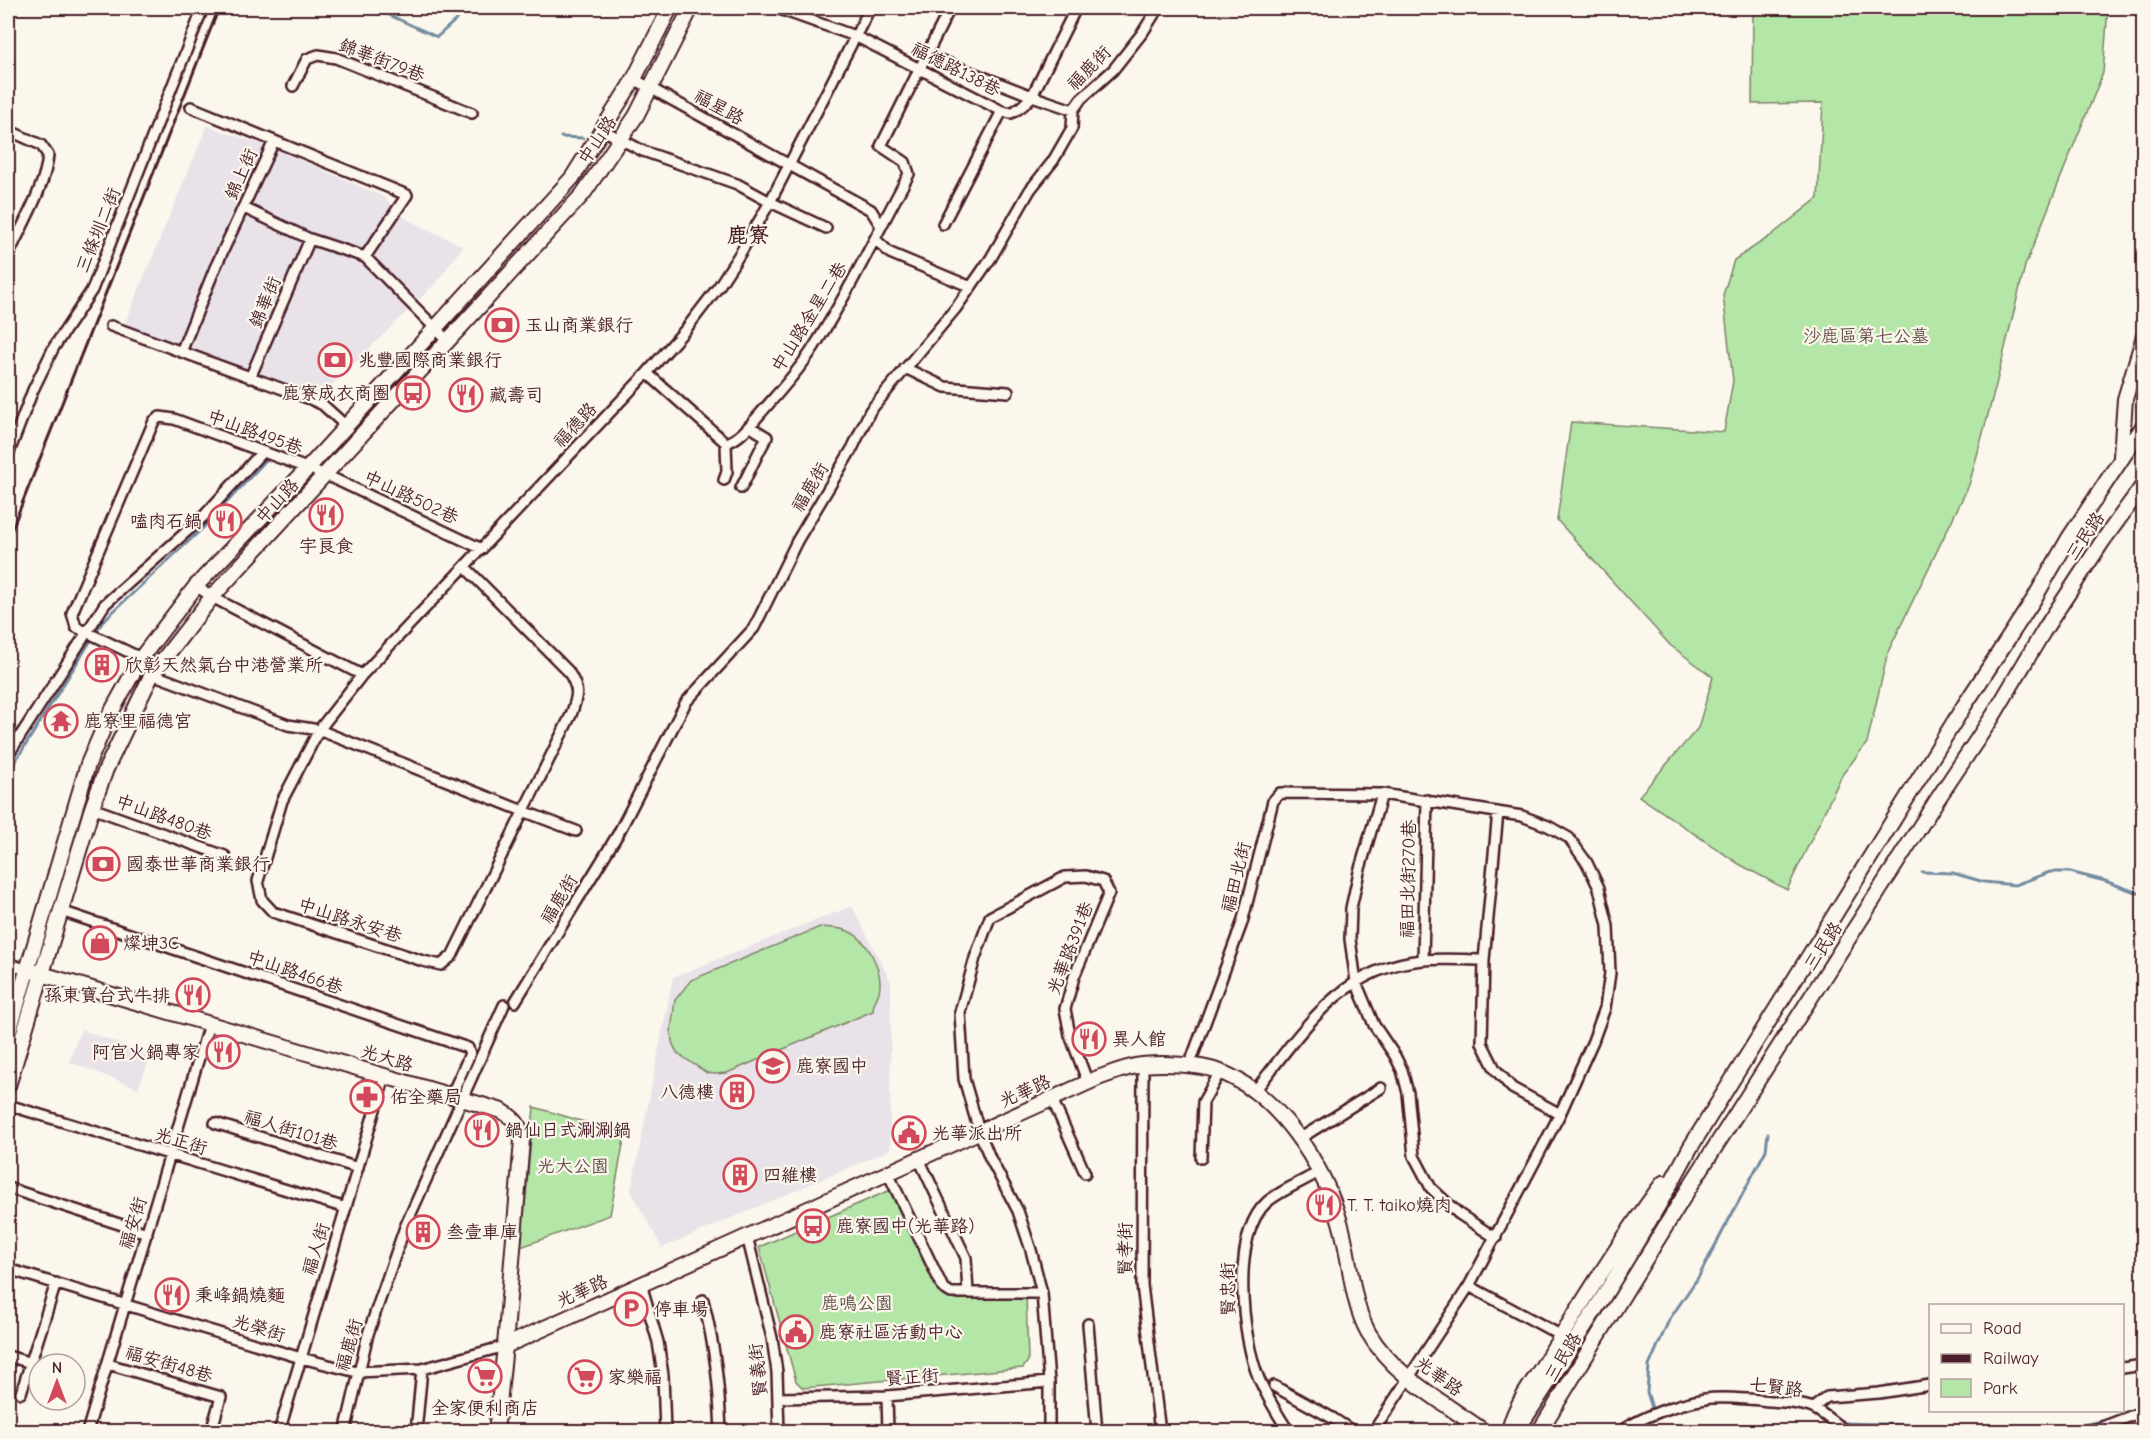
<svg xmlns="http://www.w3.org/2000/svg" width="2151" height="1439" font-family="'Comic Neue','LXGW WenKai TC',sans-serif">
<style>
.built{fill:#eae2e9}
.green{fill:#b3e6a7;stroke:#7e8269;stroke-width:1.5}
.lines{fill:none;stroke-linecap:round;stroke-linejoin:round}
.stream{stroke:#728ba0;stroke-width:3}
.street-casing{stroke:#4a1f2b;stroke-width:14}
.secondary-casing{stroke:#4a1f2b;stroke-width:18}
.street{stroke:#fbf7ec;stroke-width:9}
.secondary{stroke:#fbf7ec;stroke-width:14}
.rail{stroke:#4a1f2b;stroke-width:3}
.labels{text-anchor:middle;stroke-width:4.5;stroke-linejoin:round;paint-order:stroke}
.street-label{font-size:18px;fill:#4a1f2b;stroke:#fbf7ec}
.poi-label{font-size:18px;fill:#4a1f2b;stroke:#fbf7ec;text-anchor:start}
.park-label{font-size:18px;fill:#64514a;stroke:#fbf7ec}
.quarter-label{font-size:21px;font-weight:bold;fill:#4a1f2b;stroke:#fbf7ec}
</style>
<rect width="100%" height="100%" fill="#fbf7ec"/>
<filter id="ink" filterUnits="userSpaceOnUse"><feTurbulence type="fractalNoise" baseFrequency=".0167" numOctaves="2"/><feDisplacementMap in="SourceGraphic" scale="12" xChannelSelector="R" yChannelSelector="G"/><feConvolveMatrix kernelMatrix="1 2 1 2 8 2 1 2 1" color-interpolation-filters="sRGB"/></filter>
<g filter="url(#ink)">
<path class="built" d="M207 126 273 148 384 197 406 219 463 246 437 282 320 397 124 325Z
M852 906 891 982 890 1150 662 1248 631 1191 673 977Z
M81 1029 151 1056 138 1088 69 1062Z"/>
<path class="green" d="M1753 8H2108L2103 73 2025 266 1996 385 1969 485 1888 652 1867 743 1842 775 1787 890 1739 864 1639 796 1698 728 1713 677 1670 645 1557 520 1571 422 1724 432 1733 381 1723 295 1734 260 1769 237 1818 198 1823 103 1752 104Z
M820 927C829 928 839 927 848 931 868 939 884 972 879 992 877 999 873 1003 873 1011L727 1073 715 1074 707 1073 677 1053 672 1042 671 1030 675 1000 691 980Z
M534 1107 625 1134 610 1215 521 1247Z
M890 1190 932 1275 957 1291 1026 1292 1028 1361 1023 1368 803 1388 796 1381 759 1247Z"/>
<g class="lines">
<path class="stream" d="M374 8 437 37 469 8
M561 137 583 138
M8 773 103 621 204 527 281 444
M1922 872 1953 873 1984 882 2015 885 2050 872H2070L2105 881 2144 895
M1652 1408 1647 1392 1649 1366 1669 1320 1699 1276 1766 1150 1768 1133
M2132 1411 2144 1405
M1846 1423 2062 1430 2115 1418"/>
<defs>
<path id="street" d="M776 8 855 36 1002 111 1011 113C1020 109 1025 104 1032 96L1073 110
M927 55 1032 96 1076 8
M634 79 871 210 881 226
M293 86 307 59 318 55 336 58 472 113
M191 107 407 195 365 257
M8 130 41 145 48 155C46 186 21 227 8 256
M603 130 643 151 737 184 770 202 826 228
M244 208 310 239 365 257 447 340
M943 224 1002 111
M875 239 890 253 971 287
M111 326 310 399 323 405 346 426
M181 352 215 268 274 141
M905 368 945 387 1008 392
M647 373 726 443C740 439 751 424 760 414 778 393 797 373 812 350 848 294 877 233 909 174L905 162 881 146 950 8
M250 378 310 239
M8 455 33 390 54 347 92 290 203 8
M724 480 727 472 726 443
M741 488C750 471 757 454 767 437L749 426
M482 549 326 475 174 419 160 417 154 421 72 613 76 627 141 658 152 674 288 725 319 730 523 811 576 831
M465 567 568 671C580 690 578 695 571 715L452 956 441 965 423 961 273 912 262 900 258 881 282 801 319 730 362 675 647 373 686 329 719 286 741 252 770 202 870 8
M196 586 212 597 362 675
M8 755 105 604 203 517 262 452
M1382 794 1359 872 1351 908 1350 939 1356 982 1374 1025 1395 1056 1402 1070 1408 1093 1414 1156 1431 1188 1459 1214 1496 1238
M92 808 225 856
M1498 812 1484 960 1482 1043 1495 1069 1512 1088 1560 1114
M61 911 468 1048 470 1054 451 1096
M1423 960 1427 800
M8 963 27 970
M515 1002 618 834 686 702 754 628 797 541 853 447 870 411 956 308 991 258 1030 190 1053 161 1072 128 1073 110 1081 99 1113 70 1143 32 1158 8
M1143 1065 1142 1285 1160 1432
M1189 1066 1242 923 1273 801 1280 793 1382 794 1522 816 1548 826 1569 838 1587 863 1599 888 1608 926 1610 973 1605 1008 1593 1041 1560 1114 1469 1286 1373 1432
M1254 1092C1301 1033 1340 967 1423 960 1443 958 1464 960 1484 960
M1052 1099 1085 1173
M8 1105 346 1208
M215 1123 358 1168
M1299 1139 1381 1088
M1201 1158 1203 1102 1220 1072
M919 1159 966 1258 968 1293
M888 1173 943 1288 951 1293H1042
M8 1188 147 1233
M747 1236 772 1338 777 1372 779 1432
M8 1269 301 1358 357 1372 422 1369 505 1346
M641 1284 658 1342 663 1375 665 1432
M1469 1286 1562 1336
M703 1300C715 1347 719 1383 721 1432
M1088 1324 1097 1432
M8 1356 31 1363
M108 1364 221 1397 211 1432
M2122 1368 2144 1365
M1274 1386 1334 1419 1354 1432
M21 1393 56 1283
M887 1396 888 1432
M778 1398 887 1396 1049 1382
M1813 1408 1827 1397 1879 1393 1930 1385
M8 1430 12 1432
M87 1432 209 1024
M279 1432 385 1076
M345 1432 368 1334 405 1227 504 1005
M416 1432 422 1369
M1049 1432V1382L1042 1293 1031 1250 1018 1211 990 1158 979 1131 964 1079 960 1012 975 958 990 917 1065 877 1086 876 1103 881 1109 893 1074 977 1065 1009 1070 1035 1088 1083
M1289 1432C1278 1415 1267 1397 1259 1379 1242 1338 1230 1235 1267 1202 1278 1192 1305 1180 1319 1172
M1619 1432C1644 1416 1676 1404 1705 1399 1723 1396 1742 1399 1760 1400 1777 1402 1794 1402 1810 1407 1823 1411 1835 1426 1849 1432
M2077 1432 2097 1429 2144 1411"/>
<path id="secondary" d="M2121 456 2125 399 2144 336
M35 972 502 1111C515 1119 521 1125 522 1140L505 1346 496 1432
M8 1035 88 764 108 718 141 658 196 586 308 468 572 178 634 79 670 8
M8 1086 92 808 106 769 152 674 212 597 583 194 636 116 691 8
M505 1346 1098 1078C1112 1073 1126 1067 1142 1065 1163 1063 1198 1064 1218 1071 1278 1093 1323 1164 1340 1222 1351 1258 1350 1299 1368 1332 1393 1376 1445 1403 1485 1432
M1509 1432C1513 1406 1534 1382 1547 1359 1584 1300 1621 1239 1663 1183
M1516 1432C1577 1339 1638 1246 1690 1148L1964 706 2034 599 2069 538 2144 425
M1539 1432 1694 1180 1937 800 1993 716 2046 627 2102 542 2144 484"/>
</defs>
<use href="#street" class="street-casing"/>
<use href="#secondary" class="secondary-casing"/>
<use href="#street" class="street"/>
<use href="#secondary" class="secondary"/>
<path class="rail" d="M8 539 219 8"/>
</g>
</g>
<defs>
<symbol id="bank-ring" viewBox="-11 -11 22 22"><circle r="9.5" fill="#fbf7ec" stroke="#d1495b" stroke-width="1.5"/><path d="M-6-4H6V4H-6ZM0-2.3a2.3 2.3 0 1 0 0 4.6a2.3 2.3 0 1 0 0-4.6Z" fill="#d1495b"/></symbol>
<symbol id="bus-ring" viewBox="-11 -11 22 22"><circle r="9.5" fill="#fbf7ec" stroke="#d1495b" stroke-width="1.5"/><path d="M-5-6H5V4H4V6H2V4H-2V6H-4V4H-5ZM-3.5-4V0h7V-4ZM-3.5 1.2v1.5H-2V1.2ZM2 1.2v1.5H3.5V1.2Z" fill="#d1495b"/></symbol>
<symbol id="restaurant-ring" viewBox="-11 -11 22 22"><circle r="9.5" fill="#fbf7ec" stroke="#d1495b" stroke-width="1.5"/><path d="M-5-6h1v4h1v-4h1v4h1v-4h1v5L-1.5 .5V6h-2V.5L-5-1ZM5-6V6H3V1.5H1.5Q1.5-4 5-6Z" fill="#d1495b"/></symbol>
<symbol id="building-ring" viewBox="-11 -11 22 22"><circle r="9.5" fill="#fbf7ec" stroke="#d1495b" stroke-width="1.5"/><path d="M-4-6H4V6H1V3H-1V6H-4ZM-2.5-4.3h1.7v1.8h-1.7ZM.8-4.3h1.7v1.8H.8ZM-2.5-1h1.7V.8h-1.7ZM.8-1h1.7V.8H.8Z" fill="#d1495b"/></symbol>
<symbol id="temple-ring" viewBox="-11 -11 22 22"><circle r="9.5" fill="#fbf7ec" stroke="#d1495b" stroke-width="1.5"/><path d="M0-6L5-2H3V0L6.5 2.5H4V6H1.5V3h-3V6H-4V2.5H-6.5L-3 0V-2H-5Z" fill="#d1495b"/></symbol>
<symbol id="shop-ring" viewBox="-11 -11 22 22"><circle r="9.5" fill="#fbf7ec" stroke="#d1495b" stroke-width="1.5"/><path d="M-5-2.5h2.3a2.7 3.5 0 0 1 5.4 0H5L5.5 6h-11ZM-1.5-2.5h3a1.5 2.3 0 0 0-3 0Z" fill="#d1495b"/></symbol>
<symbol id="school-ring" viewBox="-11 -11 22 22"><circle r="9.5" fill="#fbf7ec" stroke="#d1495b" stroke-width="1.5"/><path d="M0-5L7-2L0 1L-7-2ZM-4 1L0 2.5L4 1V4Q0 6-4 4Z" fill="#d1495b"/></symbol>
<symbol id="pharmacy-ring" viewBox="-11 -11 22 22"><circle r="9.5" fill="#fbf7ec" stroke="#d1495b" stroke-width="1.5"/><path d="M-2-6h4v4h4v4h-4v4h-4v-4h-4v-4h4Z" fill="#d1495b"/></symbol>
<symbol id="civic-ring" viewBox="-11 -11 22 22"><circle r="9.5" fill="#fbf7ec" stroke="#d1495b" stroke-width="1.5"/><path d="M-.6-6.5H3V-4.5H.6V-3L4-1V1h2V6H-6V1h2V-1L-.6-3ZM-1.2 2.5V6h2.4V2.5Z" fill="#d1495b"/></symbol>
<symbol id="parking-ring" viewBox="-11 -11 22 22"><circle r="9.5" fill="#fbf7ec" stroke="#d1495b" stroke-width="1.5"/><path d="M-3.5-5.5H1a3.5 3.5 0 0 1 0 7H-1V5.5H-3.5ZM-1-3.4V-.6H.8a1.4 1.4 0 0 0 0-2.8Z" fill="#d1495b"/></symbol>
<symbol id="supermarket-ring" viewBox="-11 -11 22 22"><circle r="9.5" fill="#fbf7ec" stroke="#d1495b" stroke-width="1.5"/><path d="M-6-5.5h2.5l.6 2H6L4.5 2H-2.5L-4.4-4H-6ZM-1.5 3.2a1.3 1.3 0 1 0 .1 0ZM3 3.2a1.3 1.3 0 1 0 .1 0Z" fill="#d1495b"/></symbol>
</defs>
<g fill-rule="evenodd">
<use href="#bank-ring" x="483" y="306" width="38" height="38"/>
<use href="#bank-ring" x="316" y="341" width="38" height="38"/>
<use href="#bus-ring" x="394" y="374" width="38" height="38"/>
<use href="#restaurant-ring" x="447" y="376" width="38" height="38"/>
<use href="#restaurant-ring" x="307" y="496" width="38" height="38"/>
<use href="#restaurant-ring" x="206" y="502" width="38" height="38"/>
<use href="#building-ring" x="83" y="646" width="38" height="38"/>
<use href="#temple-ring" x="42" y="702" width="38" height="38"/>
<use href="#bank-ring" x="84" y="845" width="38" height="38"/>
<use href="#shop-ring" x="81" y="924" width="38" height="38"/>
<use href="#restaurant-ring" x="174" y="976" width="38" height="38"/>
<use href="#restaurant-ring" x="1070" y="1020" width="38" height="38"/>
<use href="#restaurant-ring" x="204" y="1033" width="38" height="38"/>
<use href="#school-ring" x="754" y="1047" width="38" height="38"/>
<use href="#building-ring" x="718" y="1073" width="38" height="38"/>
<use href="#pharmacy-ring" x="348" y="1078" width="38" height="38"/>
<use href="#restaurant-ring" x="463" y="1111" width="38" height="38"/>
<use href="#civic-ring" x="890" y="1114" width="38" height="38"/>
<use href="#building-ring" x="721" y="1156" width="38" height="38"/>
<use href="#restaurant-ring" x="1305" y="1186" width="38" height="38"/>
<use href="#bus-ring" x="794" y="1207" width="38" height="38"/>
<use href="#building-ring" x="404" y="1213" width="38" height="38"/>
<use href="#restaurant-ring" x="153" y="1276" width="38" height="38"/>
<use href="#parking-ring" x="612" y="1290" width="38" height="38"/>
<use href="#civic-ring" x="777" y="1313" width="38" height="38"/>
<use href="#supermarket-ring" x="466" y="1357" width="38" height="38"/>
<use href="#supermarket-ring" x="566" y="1358" width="38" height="38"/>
</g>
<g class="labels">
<g class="street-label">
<text transform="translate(382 60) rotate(21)" y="6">錦華街79巷</text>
<text transform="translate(1089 68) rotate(-46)" y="6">福鹿街</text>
<text transform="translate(956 69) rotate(27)" y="6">福德路138巷</text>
<text transform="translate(719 107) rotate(29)" y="6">福星路</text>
<text transform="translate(597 140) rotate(-56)" y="6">中山路</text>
<text transform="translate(241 174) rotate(-66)" y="6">錦上街</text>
<text transform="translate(98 230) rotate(-68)" y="6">三條圳二街</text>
<text transform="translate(265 302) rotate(-67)" y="6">錦華街</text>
<text transform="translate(809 317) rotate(-58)" y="6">中山路金星二巷</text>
<text transform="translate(575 425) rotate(-47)" y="6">福德路</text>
<text transform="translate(255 432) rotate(20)" y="6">中山路495巷</text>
<text transform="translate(810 487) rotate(-59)" y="6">福鹿街</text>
<text transform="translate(411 497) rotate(25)" y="6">中山路502巷</text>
<text transform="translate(277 501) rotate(-47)" y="6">中山路</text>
<text transform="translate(2085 536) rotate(-56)" y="6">三民路</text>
<text transform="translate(164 817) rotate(20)" y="6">中山路480巷</text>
<text transform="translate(1236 877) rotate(-76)" y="6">福田北街</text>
<text transform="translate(1408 879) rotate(-89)" y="6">福田北街270巷</text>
<text transform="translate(559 899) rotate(-59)" y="6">福鹿街</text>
<text transform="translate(350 920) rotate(18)" y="6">中山路永安巷</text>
<text transform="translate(1823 946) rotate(-57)" y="6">三民路</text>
<text transform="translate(1070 948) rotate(-69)" y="6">光華路391巷</text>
<text transform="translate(295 972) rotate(19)" y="6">中山路466巷</text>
<text transform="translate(387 1058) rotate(17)" y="6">光大路</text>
<text transform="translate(1025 1091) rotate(-24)" y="6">光華路</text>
<text transform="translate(291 1130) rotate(17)" y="6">福人街101巷</text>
<text transform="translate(181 1141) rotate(17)" y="6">光正街</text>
<text transform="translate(133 1223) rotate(-73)" y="6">福安街</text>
<text transform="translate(316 1249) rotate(-73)" y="6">福人街</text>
<text transform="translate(1125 1249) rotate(-90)" y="6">賢孝街</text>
<text transform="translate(1228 1289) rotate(-91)" y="6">賢忠街</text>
<text transform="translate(582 1291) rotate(-24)" y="6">光華路</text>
<text transform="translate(259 1328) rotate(17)" y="6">光榮街</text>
<text transform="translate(349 1345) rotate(-74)" y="6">福鹿街</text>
<text transform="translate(1563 1357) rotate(-59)" y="6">三民路</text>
<text transform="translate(169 1364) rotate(16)" y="6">福安街48巷</text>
<text transform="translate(758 1370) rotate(-96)" y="6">賢義街</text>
<text transform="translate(1439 1376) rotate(36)" y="6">光華路</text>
<text transform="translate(912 1377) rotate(-4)" y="6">賢正街</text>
<text transform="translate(1776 1387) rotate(7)" y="6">七賢路</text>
</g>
<g class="poi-label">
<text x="525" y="331">玉山商業銀行</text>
<text x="358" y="366">兆豐國際商業銀行</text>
<text x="390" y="399" text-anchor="end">鹿寮成衣商圈</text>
<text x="489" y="401">藏壽司</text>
<text x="202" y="527" text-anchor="end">嗑肉石鍋</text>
<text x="326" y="552" text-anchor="middle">宇良食</text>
<text x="125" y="671">欣彰天然氣台中港營業所</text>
<text x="84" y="727">鹿寮里福德宮</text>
<text x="126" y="870">國泰世華商業銀行</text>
<text x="123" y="949">燦坤3C</text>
<text x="170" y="1001" text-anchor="end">孫東寶台式牛排</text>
<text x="1112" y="1045">異人館</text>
<text x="200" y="1058" text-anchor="end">阿官火鍋專家</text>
<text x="796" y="1072">鹿寮國中</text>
<text x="714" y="1098" text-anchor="end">八德樓</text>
<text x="390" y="1103">佑全藥局</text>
<text x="505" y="1136">鍋仙日式涮涮鍋</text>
<text x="932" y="1139">光華派出所</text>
<text x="763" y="1181">四維樓</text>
<text x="1347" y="1211">T. T. taiko燒肉</text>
<text x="836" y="1232">鹿寮國中(光華路)</text>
<text x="446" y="1238">叁壹車庫</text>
<text x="195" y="1301">秉峰鍋燒麵</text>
<text x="654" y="1315">停車場</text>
<text x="819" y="1338">鹿寮社區活動中心</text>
<text x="608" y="1383">家樂福</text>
<text x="485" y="1414" text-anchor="middle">全家便利商店</text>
</g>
<g class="park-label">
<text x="1866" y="342">沙鹿區第七公墓</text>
<text x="573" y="1172">光大公園</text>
<text x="857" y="1309">鹿鳴公園</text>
</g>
<g class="quarter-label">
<text x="748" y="242">鹿寮</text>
</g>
</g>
<rect width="2151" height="1439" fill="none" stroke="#fbf7ec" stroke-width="30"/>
<rect x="15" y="15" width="2121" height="1409" fill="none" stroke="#4a1f2b" stroke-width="2" filter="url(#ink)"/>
<rect x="1929" y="1304" width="195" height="108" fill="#fbf7ec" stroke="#b4a19f" stroke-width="1.5"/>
<rect x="1941" y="1324" width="30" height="9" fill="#fbf7ec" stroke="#b4a19f" stroke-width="1.5"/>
<text x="1983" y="1334" font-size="18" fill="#4a1f2b">Road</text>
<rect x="1941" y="1354" width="30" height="9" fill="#4a1f2b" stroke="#b4a19f" stroke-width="1.5"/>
<text x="1983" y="1364" font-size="18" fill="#4a1f2b">Railway</text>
<rect x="1941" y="1379" width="30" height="18" fill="#b3e6a7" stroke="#b4a19f" stroke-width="1.5"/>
<text x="1983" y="1394" font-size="18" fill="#4a1f2b">Park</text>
<g transform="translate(57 1382)"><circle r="28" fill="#fbf7ec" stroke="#b4a19f" stroke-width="1.5"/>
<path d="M0-4.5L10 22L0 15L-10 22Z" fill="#d1495b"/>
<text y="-9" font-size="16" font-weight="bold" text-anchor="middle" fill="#4a1f2b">N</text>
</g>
</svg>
